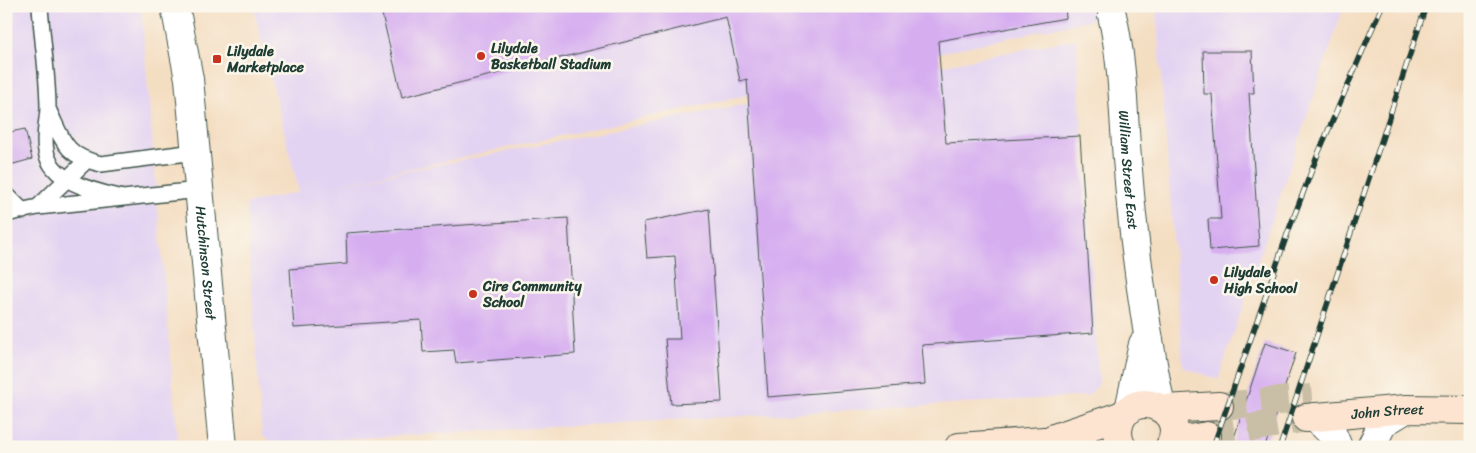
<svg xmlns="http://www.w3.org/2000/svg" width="1476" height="453" font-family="Sriracha,sans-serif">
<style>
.built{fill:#e3d3f2}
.building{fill:#d6aef0}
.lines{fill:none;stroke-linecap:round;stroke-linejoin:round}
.secondary-tunnel{stroke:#c9bea6;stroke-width:28;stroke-dasharray:28 14;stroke-linecap:butt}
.lane-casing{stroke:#3f5549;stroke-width:18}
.street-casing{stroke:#3f5549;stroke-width:30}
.secondary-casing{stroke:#3f5549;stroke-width:30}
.lane{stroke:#fff;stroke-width:15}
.street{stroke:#fff;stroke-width:28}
.secondary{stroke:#fde4d1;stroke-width:28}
.rail-casing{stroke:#1f3d34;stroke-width:5.5}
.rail{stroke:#fbf7ec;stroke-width:4;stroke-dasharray:11;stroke-linecap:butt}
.poi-dot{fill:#c8321e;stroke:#fbf7ec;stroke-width:2}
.labels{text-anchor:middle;stroke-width:5;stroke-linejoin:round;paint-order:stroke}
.poi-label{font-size:14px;font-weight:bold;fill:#1f3d34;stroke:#fbf7ec;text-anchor:start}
.street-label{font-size:14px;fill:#1f3d34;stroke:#fbf7ec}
</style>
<rect width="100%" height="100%" fill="#fbf7ec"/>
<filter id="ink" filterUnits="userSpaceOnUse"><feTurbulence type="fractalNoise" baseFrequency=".02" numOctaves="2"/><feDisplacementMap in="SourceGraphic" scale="10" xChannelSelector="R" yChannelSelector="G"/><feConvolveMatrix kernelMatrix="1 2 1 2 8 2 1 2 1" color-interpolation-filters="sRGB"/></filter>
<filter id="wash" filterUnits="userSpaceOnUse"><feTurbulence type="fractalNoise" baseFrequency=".0096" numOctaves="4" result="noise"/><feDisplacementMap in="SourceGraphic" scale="20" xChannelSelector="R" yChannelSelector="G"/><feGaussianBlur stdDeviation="1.12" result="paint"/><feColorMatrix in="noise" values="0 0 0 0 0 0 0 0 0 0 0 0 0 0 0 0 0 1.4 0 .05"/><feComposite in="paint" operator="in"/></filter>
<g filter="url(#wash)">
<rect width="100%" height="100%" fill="#f4dec2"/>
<path class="built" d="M6 6H141L178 447H6Z
M253 6H1344L1218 380 1183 367 1156 9 1135 10 336 185 1076 39 1099 384 1088 396 274 443 262 436 246 204 299 192Z"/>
<g id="blocks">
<path class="building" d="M380 6H1065L1066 18 938 41 946 143 1080 136 1093 333 922 345 925 384 768 397 747 79 740 81 726 17 402 97Z
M1203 51H1252L1254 93H1249L1259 246 1210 250 1208 219H1221L1212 94H1204Z
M25 129 32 159 6 166V133Z
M709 209 722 402 671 404 665 339H680L675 256 647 258 644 222Z
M568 218 575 354 456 363 454 350 423 352 421 320 294 328 290 269 347 264 346 233Z
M1265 343 1296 353 1265 447H1231Z"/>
</g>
</g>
<g filter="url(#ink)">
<use href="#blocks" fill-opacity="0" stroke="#3f5549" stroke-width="1"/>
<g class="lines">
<path class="secondary-tunnel" d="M1219 406 1312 398
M1207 436 1306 418"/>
<defs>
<path id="lane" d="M40 6C42 40 48 75 48 109 47 124 43 137 46 151 51 183 98 192 123 198
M48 109C63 140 64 156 101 164L195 152
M6 194 23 211
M38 207 86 161
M6 214 38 207 199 190"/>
<g id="street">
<path id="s1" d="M175 6 189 79 223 447"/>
<path id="s2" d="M1112 15C1124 66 1123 119 1128 170 1134 250 1146 329 1161 408"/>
<path d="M1129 410 1143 344"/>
<path d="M1315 417 1333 435 1338 447"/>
<path d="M1371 447 1383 423 1406 409"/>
</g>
<g id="secondary">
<path d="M1164 409 1219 406"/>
<path id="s3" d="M1306 418 1406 409 1470 410"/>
<path d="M1054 438 1123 415"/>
<path d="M1170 446 1184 440 1207 436"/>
<path d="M959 447 1044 441 1085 447"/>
<path d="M1122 447C1118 440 1117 433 1119 425 1128 387 1190 405 1170 447"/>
</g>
</defs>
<use href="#lane" class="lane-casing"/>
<use href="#street" class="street-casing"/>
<use href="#secondary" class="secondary-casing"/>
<use href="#lane" class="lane"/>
<use href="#street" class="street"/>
<use href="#secondary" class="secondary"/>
<defs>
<path id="rail" d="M1213 447 1288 232 1318 154 1382 6
M1280 447 1426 6"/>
</defs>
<use href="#rail" class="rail-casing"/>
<use href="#rail" class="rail"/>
</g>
</g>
<g class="poi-dot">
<circle cx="481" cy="56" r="5"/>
<rect x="212" y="54" width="10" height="10" rx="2.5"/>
<circle cx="1214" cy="280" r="5"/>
<circle cx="473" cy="294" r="5"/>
</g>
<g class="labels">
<g class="poi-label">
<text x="491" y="53">Lilydale<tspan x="491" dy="16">Basketball Stadium</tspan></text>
<text x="227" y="56">Lilydale<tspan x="227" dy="16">Marketplace</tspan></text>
<text x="1224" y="277">Lilydale<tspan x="1224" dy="16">High School</tspan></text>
<text x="483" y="291">Cire Community<tspan x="483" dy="16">School</tspan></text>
</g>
<g class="street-label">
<text dy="5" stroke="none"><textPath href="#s2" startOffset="156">William Street East</textPath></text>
<text dy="5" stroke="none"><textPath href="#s1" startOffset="259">Hutchinson Street</textPath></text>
<text dy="5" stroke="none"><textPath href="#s3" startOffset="82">John Street</textPath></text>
</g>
</g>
<rect width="1476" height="453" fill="none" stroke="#fbf7ec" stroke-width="25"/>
</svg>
